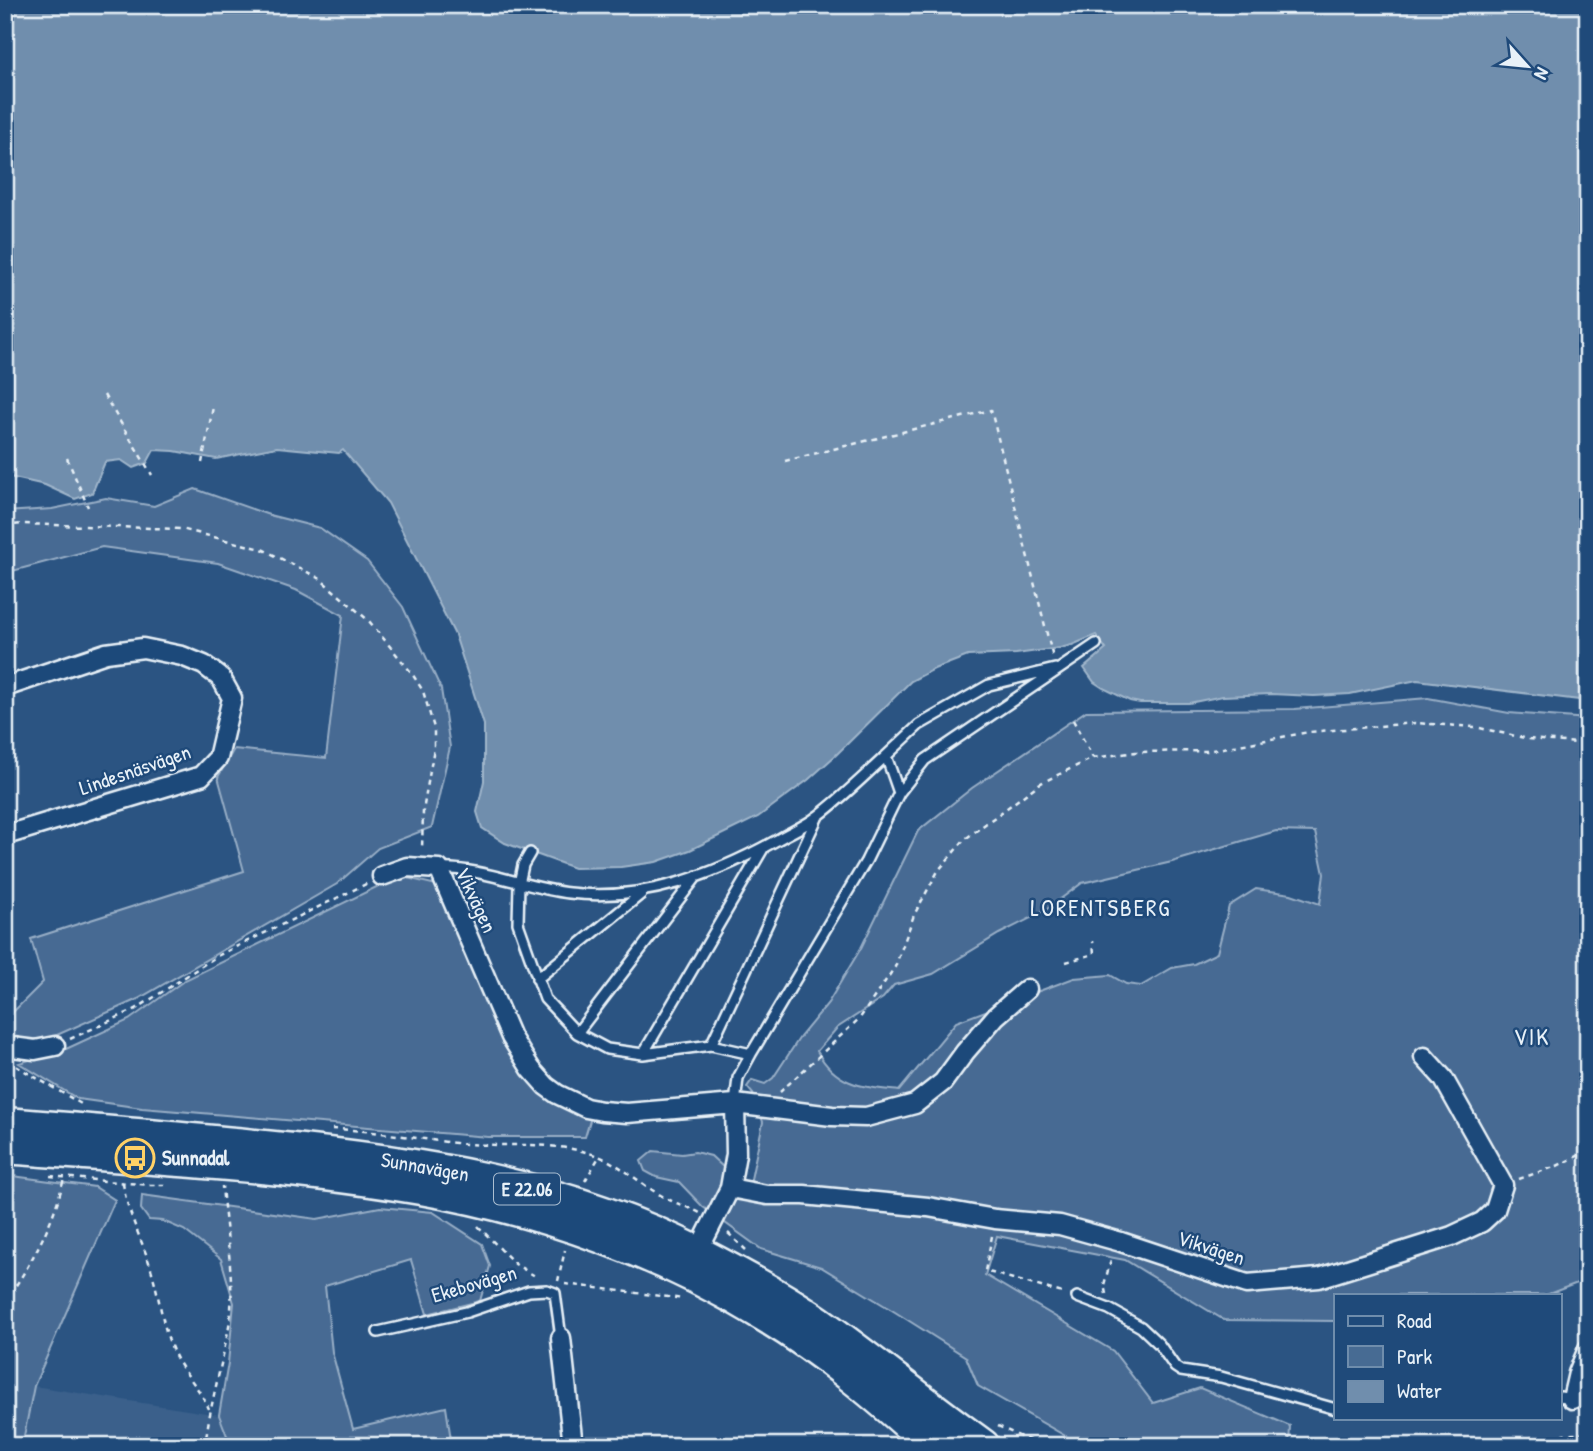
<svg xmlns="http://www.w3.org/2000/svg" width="1593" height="1451" font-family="'Patrick Hand',sans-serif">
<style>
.built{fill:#3a608b}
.green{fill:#476b93;stroke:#98aec6;stroke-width:2;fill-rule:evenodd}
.water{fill:#708ead;stroke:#a0b6cb;stroke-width:2}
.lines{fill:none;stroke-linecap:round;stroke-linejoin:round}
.lane-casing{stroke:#e8f1f8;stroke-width:14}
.street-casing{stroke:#e8f1f8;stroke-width:23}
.highway-casing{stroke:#e8f1f8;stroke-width:37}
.path{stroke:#e8f1f8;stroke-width:2.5;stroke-dasharray:5 5;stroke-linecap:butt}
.lane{stroke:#1f4a7a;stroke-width:9}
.street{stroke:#1f4a7a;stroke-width:18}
.highway{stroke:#1f4a7a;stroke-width:32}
.labels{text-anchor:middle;stroke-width:5;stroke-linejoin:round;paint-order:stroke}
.shield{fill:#1f4a7a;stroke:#acbfd2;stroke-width:2}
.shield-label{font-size:19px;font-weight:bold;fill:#e8f1f8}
.street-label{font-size:21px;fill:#e8f1f8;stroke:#1f4a7a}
.poi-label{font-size:21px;font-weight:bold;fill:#e8f1f8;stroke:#1f4a7a;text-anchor:start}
.neighbourhood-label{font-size:23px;letter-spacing:2px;fill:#e8f1f8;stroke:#1f4a7a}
</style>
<rect width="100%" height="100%" fill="#2b5482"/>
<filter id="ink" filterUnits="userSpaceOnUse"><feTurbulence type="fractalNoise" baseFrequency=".0143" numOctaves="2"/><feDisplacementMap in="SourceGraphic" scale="14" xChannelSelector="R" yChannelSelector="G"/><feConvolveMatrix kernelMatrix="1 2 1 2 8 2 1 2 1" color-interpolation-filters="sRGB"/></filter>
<g filter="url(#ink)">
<path class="built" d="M34 1386 219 1415 231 1446H22Z"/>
<path class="green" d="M195 489 269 515 320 528 367 561 403 607 441 689 450 747 432 827 378 848 337 884 138 999 48 1039 8 1041 5 1020 43 982 31 939 244 871 218 777 234 749 326 758 343 615 296 590 218 563 102 547 5 573V512L52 509 106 498 154 506Z
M1428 698 1509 713 1588 719V1279L1546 1295H1336V1321L1224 1320 1125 1260 997 1236 985 1275 1113 1351 1153 1403 1200 1388 1290 1426 1289 1446H1151L1076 1442 978 1386 966 1357 895 1312 821 1267 761 1249 703 1207 679 1182 656 1177 645 1171 641 1161 653 1151 682 1154 695 1152 711 1156 724 1168V1181L750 1184 763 1122 753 1094 747 1087 752 1080 765 1084 773 1078 800 1037 828 1003 861 948 918 831 972 788 1086 711 1295 709ZM1276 831 1315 832 1324 874 1320 904 1291 894 1256 889 1229 906 1217 953 1194 964 1172 968 1141 986 1126 984 1110 975 1074 978 956 1022 899 1091C863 1087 836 1086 817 1051L837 1028 883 998 894 985 933 974 999 934 1043 912 1082 883 1172 862Z
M399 876 441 886 505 1040 591 1117 585 1137H488L142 1108 78 1099 19 1063 66 1049 129 1020 185 980Z
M5 1175 95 1187 115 1200 34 1386 22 1446H5Z
M142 1195 317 1219 380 1207 433 1212 482 1244 490 1266 480 1301 427 1314 411 1260 325 1286 332 1352 353 1429 446 1407 452 1446H231L219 1415 228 1363 234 1303 221 1259 184 1230 163 1221 149 1220 141 1209Z"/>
<path class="water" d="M5 5H1588V701L1417 680 1350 694 1314 696 1271 694 1223 696 1189 703H1140L1130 701 1103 688 1094 682 1084 668 1106 649 1096 635 1072 645 1060 648 1016 654 968 656 934 669 911 681 836 755 808 780 758 817 690 850 656 862 621 867 574 868 505 843 482 828 477 812 484 781V725L455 635 388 503 343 450 339 453 277 447 216 459 174 451 154 450 147 463 133 468 121 460 105 462 92 493 75 499 45 485 5 476Z"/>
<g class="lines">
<defs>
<path id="lane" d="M886 756 919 725 989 685 1055 669
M899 793 925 760 1096 644
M530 853 523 865 519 884 518 923 545 999 577 1033 607 1049 643 1054 711 1045 751 1054
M439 869C479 867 527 888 569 893 643 902 714 875 777 840 790 832 806 826 818 816 842 798 864 776 886 756L899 793 866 861 751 1054 738 1078 735 1104
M537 979 641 894
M577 1033 697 876
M711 1045 817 818
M643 1054 764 847
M1077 1297 1109 1309 1141 1327 1159 1344 1175 1367 1181 1371 1221 1377 1336 1409
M378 1332 467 1312 529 1291 547 1290 555 1293 561 1338
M1560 1397 1572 1399 1588 1406"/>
<path id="street" d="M5 687 106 653 143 648 182 656 204 665 221 678 232 698 218 758 201 776 6 835 5 832
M382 876 407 867 439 869 511 1037 531 1069 546 1086 557 1094 586 1108 602 1111 627 1113 735 1104 832 1116 866 1117 915 1104 943 1082 965 1052 996 1016 1027 989
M5 1046 35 1050 55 1046
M735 1104 736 1154 730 1188 767 1195H804L928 1207 995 1219 1060 1225 1121 1242 1247 1284 1319 1278 1452 1236 1482 1222 1495 1210 1503 1185 1443 1078 1424 1057
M697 1253 730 1188
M561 1338 573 1446
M1572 1399 1578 1373 1588 1349"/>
<path id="highway" d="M5 1124C91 1131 178 1138 264 1147 414 1162 561 1184 698 1253 739 1274 780 1296 818 1322 874 1362 927 1406 983 1446
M5 1147C144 1158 284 1164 421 1188 541 1209 663 1252 766 1316 827 1353 880 1398 933 1446"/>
</defs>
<use href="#lane" class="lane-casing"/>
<use href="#street" class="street-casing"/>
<use href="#highway" class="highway-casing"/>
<path class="path" d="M104 395 152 475
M67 458 88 507
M785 461 991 410 1053 658
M202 463 213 407
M5 526 21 524 181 529 262 549 319 578 369 621 411 672 423 691 434 728V748L423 811 422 850
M1073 720 1093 758
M1066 962 1094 954 1093 941
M70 1039 136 1009 217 956 368 883
M16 1066 83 1105
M780 1092 860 1018 895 967 914 915 938 871 964 840 1039 784 1093 758 1136 752 1207 751 1309 732 1415 723 1475 727 1529 739 1588 744
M332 1129C377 1130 421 1140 465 1144 510 1147 554 1140 598 1156 624 1166 642 1186 666 1198 676 1204 689 1207 700 1213
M50 1176 150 1185H165
M1519 1179 1557 1166 1588 1151
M585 1181 599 1157
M123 1183C127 1215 145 1244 153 1276 161 1304 163 1333 177 1359 187 1377 201 1390 209 1409
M478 1226 515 1264 535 1276
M728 1233 746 1250
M992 1236 985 1271 1066 1294
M558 1281 565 1250
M565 1284 684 1299
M1106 1294 1104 1285 1112 1256
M5 1302C31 1264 54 1223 64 1178
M998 1426 1021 1437 1047 1446
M205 1446C210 1403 223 1362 230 1320 235 1283 225 1224 222 1186
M1421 1446 1588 1433"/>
<use href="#lane" class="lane"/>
<use href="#street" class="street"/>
<use href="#highway" class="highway"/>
</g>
</g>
<defs>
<symbol id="bus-ring" viewBox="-11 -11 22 22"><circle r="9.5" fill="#1f4a7a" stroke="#ffd166" stroke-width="1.5"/><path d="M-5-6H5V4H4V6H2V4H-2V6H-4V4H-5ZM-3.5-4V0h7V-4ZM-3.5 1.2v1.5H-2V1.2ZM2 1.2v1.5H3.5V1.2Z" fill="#ffd166"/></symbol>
</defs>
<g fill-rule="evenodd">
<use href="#bus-ring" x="113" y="1136" width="44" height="44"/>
</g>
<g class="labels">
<rect class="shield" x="494" y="1173.5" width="66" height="31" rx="5"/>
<g class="shield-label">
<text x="527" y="1196">E 22.06</text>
</g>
<g class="street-label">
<text transform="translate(135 770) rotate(-19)" y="7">Lindesnäsvägen</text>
<text transform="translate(476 900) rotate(65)" y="7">Vikvägen</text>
<text transform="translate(425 1167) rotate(10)" y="7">Sunnavägen</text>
<text transform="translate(1211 1248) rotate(18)" y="7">Vikvägen</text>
<text transform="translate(474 1284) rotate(-16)" y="7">Ekebovägen</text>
</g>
<g class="poi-label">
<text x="162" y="1165">Sunnadal</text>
</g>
<g class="neighbourhood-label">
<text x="1101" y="916">LORENTSBERG</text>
<text x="1532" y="1045">VIK</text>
</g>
</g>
<rect width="1593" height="1451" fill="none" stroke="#1f4a7a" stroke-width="28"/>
<rect x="14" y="14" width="1565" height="1423" fill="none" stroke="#e8f1f8" stroke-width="2.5" filter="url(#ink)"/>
<rect x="1334" y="1294" width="228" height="126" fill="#1f4a7a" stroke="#6f8dac" stroke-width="2"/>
<rect x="1348" y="1316" width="35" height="10" fill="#1f4a7a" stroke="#6f8dac" stroke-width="2"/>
<text x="1397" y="1328" font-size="21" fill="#e8f1f8">Road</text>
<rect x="1348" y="1346" width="35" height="21" fill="#476b93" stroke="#6f8dac" stroke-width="2"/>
<text x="1397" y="1364" font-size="21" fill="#e8f1f8">Park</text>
<rect x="1348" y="1381" width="35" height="21" fill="#708ead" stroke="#6f8dac" stroke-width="2"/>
<text x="1397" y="1398" font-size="21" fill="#e8f1f8">Water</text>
<g transform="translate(1527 66) rotate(117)" stroke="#1f4a7a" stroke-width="5" paint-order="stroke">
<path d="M0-5L12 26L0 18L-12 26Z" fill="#e8f1f8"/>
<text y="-10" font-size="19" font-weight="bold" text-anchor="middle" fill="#e8f1f8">N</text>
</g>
</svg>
